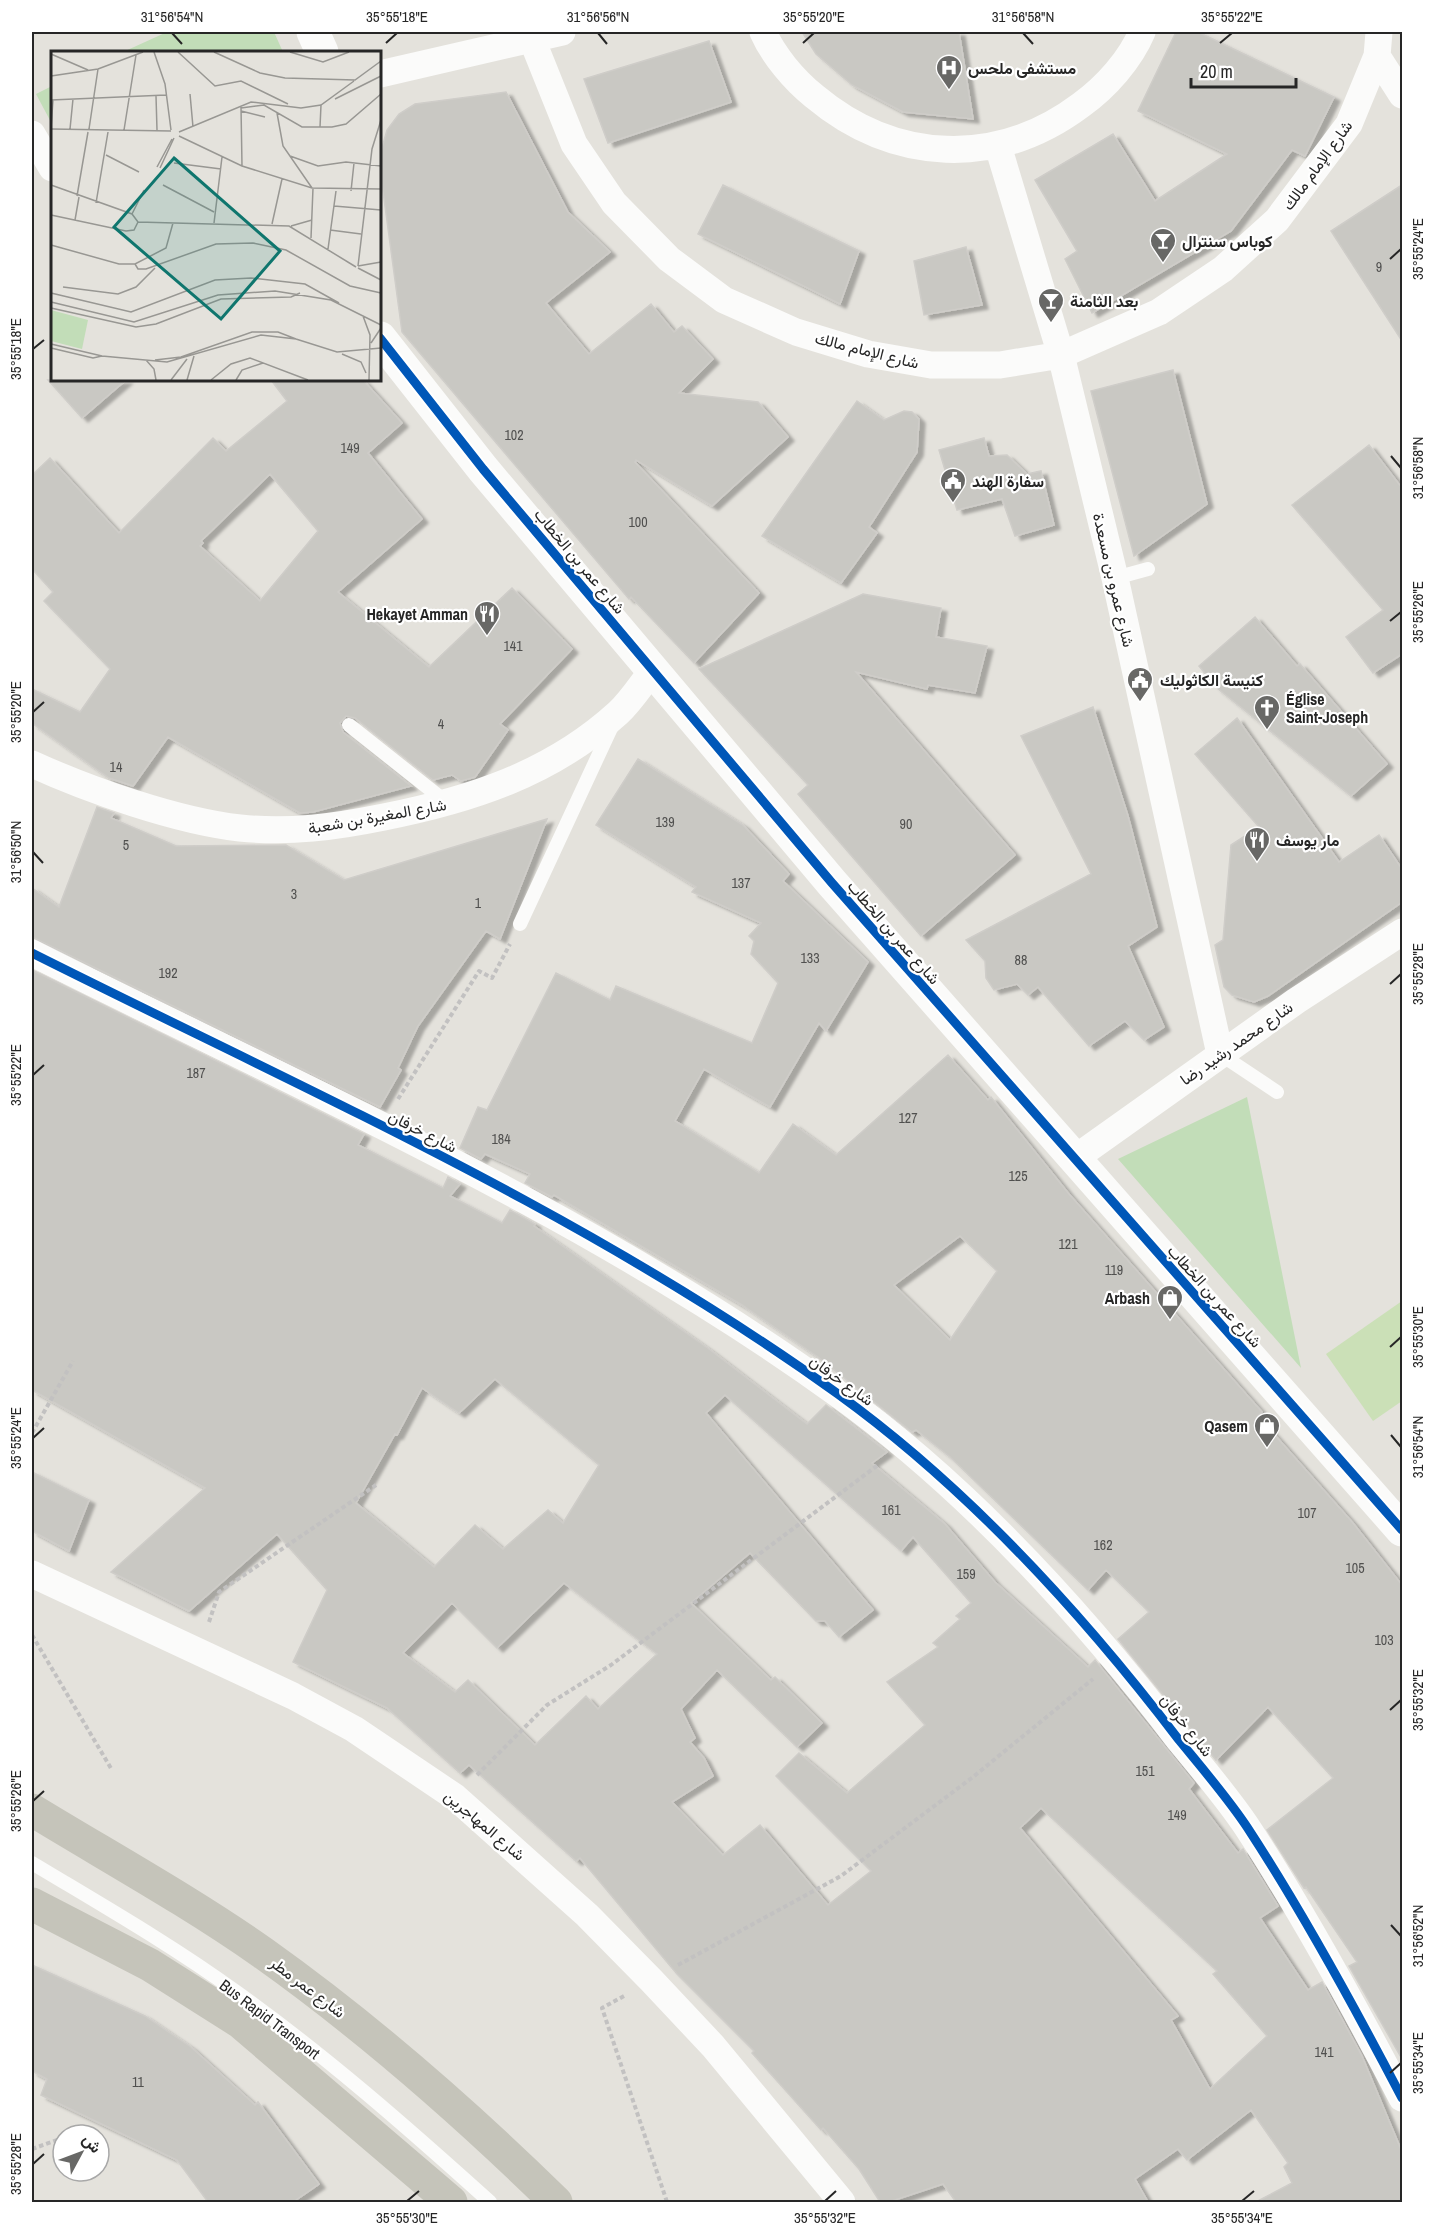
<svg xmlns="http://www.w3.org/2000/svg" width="1434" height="2234" font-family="'Archivo Narrow',Vazirmatn,sans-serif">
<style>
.green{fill:#c2ddb8}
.pitch{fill:#cbe0b7}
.building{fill:#c9c8c3;stroke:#cfcdc9;stroke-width:1.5;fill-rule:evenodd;filter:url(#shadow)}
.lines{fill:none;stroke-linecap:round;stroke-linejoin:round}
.path{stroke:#c2c1c1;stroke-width:4;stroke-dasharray:4.5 3;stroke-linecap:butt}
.service{stroke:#fbfbfa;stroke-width:14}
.minor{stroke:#fbfbfa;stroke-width:27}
.tertiary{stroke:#fbfbfa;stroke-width:33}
.primary{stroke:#c5c4ba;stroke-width:33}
.cycleway-casing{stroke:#fff;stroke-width:13}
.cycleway{stroke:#0057b8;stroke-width:9}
.ticks{fill:none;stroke:#262626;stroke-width:2}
.labels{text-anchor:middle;stroke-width:4.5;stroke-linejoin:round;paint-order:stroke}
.number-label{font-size:14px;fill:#50504f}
.poi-label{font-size:16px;font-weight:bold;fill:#262626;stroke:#fff;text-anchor:start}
.street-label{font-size:16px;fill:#262626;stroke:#fff}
.inset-road{fill:none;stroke:#989793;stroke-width:1.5}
.view{fill:#0f766e;fill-opacity:0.15;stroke:#0f766e;stroke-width:3}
.inset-edge{fill:none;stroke:#262626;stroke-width:3}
.neatline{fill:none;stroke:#262626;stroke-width:2}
.ticks-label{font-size:15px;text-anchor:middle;fill:#262626}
</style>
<defs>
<filter id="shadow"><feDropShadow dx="6" dy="4" stdDeviation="1.5" flood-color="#0004"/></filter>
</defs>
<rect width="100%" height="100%" fill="#e4e2dc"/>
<path class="green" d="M167 32H274L283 52H123Z
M52 86V124L36 94Z
M1247 1097 1301 1368 1118 1159Z"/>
<path class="pitch" d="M1402 1301V1401L1373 1421 1326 1354Z"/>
<path class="building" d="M802 32H959L973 119 903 112 852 85 816 54Z
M1176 32H1198L1334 97 1305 156 1292 150 1231 231 1092 313 1065 259 1077 251 1035 180 1113 134 1155 201 1227 154 1138 111Z
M709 41 731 102 608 143 584 79Z
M506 92 568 212 610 252 546 303 589 354 651 304 674 332 682 326 713 359 679 393 758 402 788 437 712 506 636 460 635 462 759 593 694 663 631 597 629 599 402 332 382 184 381 151 387 130 399 114 415 104Z
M723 185 859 251 840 304 698 234Z
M1402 185V341L1331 231Z
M966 247 982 305 924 315 914 261Z
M1173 370 1207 504 1134 556 1091 391Z
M48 380H126L82 418Z
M271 380H363L402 423 368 453 422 519 338 592 429 667 512 588 572 649 500 724 508 730 475 777 461 781 452 775 433 780 355 718 346 716 340 723 343 732 411 786 313 812 300 813 168 737 133 786 109 778 32 723V689L80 712 110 669 44 601 53 592 32 569V475L50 458 119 533 213 438 226 451 287 401ZM270 474 318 531 260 601 200 546 203 543 201 541Z
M857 401 884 420 904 411 912 412 919 419 917 452 869 527 877 533 841 583 762 536Z
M984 438 989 456 1007 455 1027 474 1041 471 1054 525 1015 536 1002 499 957 510 939 450Z
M1369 445 1402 488V654L1373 673 1346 637 1383 610 1292 505Z
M863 594 941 608 936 637 987 646 975 693 928 685 927 689 856 672 1015 855 921 936 798 794 808 785 699 669Z
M1255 617 1297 666 1300 664 1387 764 1351 796 1217 688 1199 666Z
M1093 707 1128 816 1157 927 1128 946 1164 1027 1144 1040 1125 1021 1089 1046 1038 987 1028 995 1017 984 994 990 986 978 985 961 966 940 1091 874 1021 736Z
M1237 718 1339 862 1379 835 1402 869V902L1268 996 1254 1002 1232 995 1224 987 1215 945 1223 940 1231 845 1259 827 1195 754Z
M638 759 743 825 789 874 783 881 868 962 826 1031 819 1023 770 1107 704 1069 675 1121 759 1173 793 1124 836 1155 948 1055 988 1100 991 1097 1069 1194 1262 1412 1258 1416 1353 1523 1402 1585V2059L1349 1966 1357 1962 1306 1887 1304 1888 1267 1830 1333 1778 1268 1707 1216 1760 1118 1639 1149 1612 1106 1570 1088 1590 950 1457 916 1430 912 1432 818 1357 742 1305 554 1195 552 1197 525 1183 530 1174 485 1154 481 1159 460 1148 478 1107 487 1110 556 973 610 1000 616 986 752 1043 778 983 751 954 754 941 749 936 761 923 692 892 696 887 596 825ZM960 1236 997 1271 950 1340 894 1285Z
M97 807 114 813 111 818 176 846 286 845 344 880 547 819 500 939 486 931 418 1026 398 1068 401 1070 380 1107 32 937V888L59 907Z
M32 970 364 1134 358 1145 443 1188 448 1177 460 1184 450 1196 502 1223 510 1210 535 1224 534 1226 709 1349 807 1424 826 1405 887 1452 872 1463 945 1524 995 1582 1088 1667 1095 1660 1194 1783 1189 1789 1238 1853 1243 1849 1278 1906 1260 1918 1308 1990 1322 1982 1362 2056 1402 2152V2202H1256L1292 2183 1284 2167 1288 2163 1251 2110 1187 2160 1178 2149 1135 2179 1148 2202H956L943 2184 889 2202H880L859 2169 823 2128 821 2130 752 2053 754 2051 677 1974 580 1858 576 1861 469 1765 460 1773 387 1708 293 1662 327 1590 277 1534 189 1611 111 1572 205 1488 32 1390ZM495 1379 599 1465 563 1523 548 1510 503 1549 475 1525 434 1567 356 1503 395 1434 397 1435 422 1388 459 1413ZM725 1395 901 1551 913 1537 971 1603 956 1616 960 1619 933 1643 938 1647 887 1682 925 1725 847 1793 799 1753 776 1776 871 1871 828 1905 760 1825 723 1855 672 1802 713 1776 704 1758 690 1742 695 1738 681 1709 717 1670 797 1747 822 1723 775 1677 771 1680 691 1603 750 1553 816 1621H825L839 1637 873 1610 706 1413ZM564 1583 657 1654 598 1709 586 1696 535 1745 468 1680 455 1692 403 1653 452 1603 497 1648ZM1041 1808 1217 1971 1213 1974 1267 2036 1210 2089 1171 2020 1178 2016 1020 1828Z
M32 1472 89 1500 69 1551 32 1531Z
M32 1965 145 2016 191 2047 255 2105 258 2102 319 2184 293 2202H208L177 2160 41 2095 47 2079 32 2071Z"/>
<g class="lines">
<path class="path" d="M398 1099 479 971 492 978 510 944
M32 1433 73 1361
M209 1622 219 1592 376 1485
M32 1635 112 1770
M477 1775 547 1705 611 1665 878 1465
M678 1965 841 1876 973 1777 1093 1679
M624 1996 602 2008 667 2202
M69 2135H70
M32 2149 63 2138"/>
<path class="service" d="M1115 578 1148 569
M349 725 446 802
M520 924 612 726
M1220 1054 1277 1092
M32 1863C100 1904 170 1944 235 1991 325 2055 409 2129 490 2202"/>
<path class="minor" d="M529 32 574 144 614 203 669 259 724 300 796 332 868 354 931 365H1000L1061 355 1159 312 1223 269 1277 220 1349 124 1377 56 1379 32
M763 32C773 55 794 80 814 96 894 163 997 168 1081 105 1106 87 1130 60 1142 32
M1377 56 1402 95
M380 74 562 32
M32 134 52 168
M998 146 1061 355 1115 578 1220 1054
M32 764C89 790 177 821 240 828 290 833 335 827 384 817 470 800 551 774 618 713 631 701 641 685 652 671
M32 953C305 1090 589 1214 838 1394 968 1488 1082 1613 1179 1740 1202 1768 1227 1797 1247 1827 1304 1914 1354 2006 1402 2098
M1074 1159 1296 1001 1402 932
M32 1574 293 1696 354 1729 455 1797 587 1915 651 1980 713 2046 842 2202"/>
<path class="tertiary" d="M313 32 322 52
M380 338 483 469 832 883 1402 1530"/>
<path class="primary" d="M32 1810C109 1857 189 1901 263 1953 367 2027 464 2112 556 2202
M32 1904 150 1965 240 2022 451 2202"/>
<defs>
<path id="cycleway" d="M380 338 483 469 832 883 1402 1530
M32 953C305 1090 589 1214 838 1394 968 1488 1082 1613 1179 1740 1202 1768 1227 1797 1247 1827 1304 1914 1354 2006 1402 2098"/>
</defs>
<use href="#cycleway" class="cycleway-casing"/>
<use href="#cycleway" class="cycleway"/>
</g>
<path class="ticks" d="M172 33 182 44M598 33 607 44M1023 33 1033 44M386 43 397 33M803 43 814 33M1220 43 1232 33M1390 259 1401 249M33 349 44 340M1391 456 1401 468M1390 621 1401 612M33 712 44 702M33 852 43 863M1390 984 1401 974M33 1075 44 1065M1390 1347 1401 1337M1391 1435 1401 1447M33 1438 44 1428M1390 1710 1401 1700M33 1801 44 1791M1391 1925 1401 1936M1390 2073 1401 2063M33 2164 44 2154M407 2201 419 2191M825 2201 836 2191M1242 2201 1254 2191"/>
<defs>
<symbol id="hospital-pin" viewBox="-11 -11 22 30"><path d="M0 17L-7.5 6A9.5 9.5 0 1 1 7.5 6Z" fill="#686866" stroke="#fff"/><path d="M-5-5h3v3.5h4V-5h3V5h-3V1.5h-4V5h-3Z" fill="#fff"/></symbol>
<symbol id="bar-pin" viewBox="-11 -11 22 30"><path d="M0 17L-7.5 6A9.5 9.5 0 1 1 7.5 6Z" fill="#686866" stroke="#fff"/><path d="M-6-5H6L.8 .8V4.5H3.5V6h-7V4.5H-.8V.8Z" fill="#fff"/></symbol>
<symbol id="civic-pin" viewBox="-11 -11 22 30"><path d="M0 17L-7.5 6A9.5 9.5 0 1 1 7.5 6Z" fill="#686866" stroke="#fff"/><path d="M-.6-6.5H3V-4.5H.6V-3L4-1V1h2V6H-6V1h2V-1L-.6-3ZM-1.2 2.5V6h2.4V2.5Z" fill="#fff"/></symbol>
<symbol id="restaurant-pin" viewBox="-11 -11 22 30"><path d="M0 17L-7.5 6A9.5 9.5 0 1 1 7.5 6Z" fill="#686866" stroke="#fff"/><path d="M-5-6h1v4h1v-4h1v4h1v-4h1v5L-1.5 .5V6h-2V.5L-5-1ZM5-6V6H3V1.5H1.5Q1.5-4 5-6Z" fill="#fff"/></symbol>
<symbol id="church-pin" viewBox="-11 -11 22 30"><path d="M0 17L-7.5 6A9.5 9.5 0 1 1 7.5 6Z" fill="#686866" stroke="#fff"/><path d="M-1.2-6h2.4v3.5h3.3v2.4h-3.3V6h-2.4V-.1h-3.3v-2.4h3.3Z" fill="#fff"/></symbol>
<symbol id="shop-pin" viewBox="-11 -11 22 30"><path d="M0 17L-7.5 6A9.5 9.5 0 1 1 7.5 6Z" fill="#686866" stroke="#fff"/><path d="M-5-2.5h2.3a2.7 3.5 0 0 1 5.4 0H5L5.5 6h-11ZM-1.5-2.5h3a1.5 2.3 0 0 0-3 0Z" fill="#fff"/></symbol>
</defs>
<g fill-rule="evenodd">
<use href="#hospital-pin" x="934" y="53" width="30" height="40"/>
<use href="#bar-pin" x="1148" y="226" width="30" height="40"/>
<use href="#bar-pin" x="1036" y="286" width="30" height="40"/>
<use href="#civic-pin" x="938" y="466" width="30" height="40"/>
<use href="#restaurant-pin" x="472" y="599" width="30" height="40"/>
<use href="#civic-pin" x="1125" y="665" width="30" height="40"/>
<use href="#church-pin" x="1252" y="693" width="30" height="40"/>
<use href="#restaurant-pin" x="1242" y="825" width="30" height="40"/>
<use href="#shop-pin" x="1155" y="1283" width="30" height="40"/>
<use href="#shop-pin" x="1252" y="1411" width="30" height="40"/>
</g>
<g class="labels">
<g class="number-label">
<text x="1379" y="272">9</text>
<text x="514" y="440">102</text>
<text x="350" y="453">149</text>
<text x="638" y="527">100</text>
<text x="513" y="651">141</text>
<text x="441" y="729">4</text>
<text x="116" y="772">14</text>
<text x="665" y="827">139</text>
<text x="906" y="829">90</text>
<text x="126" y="850">5</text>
<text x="741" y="888">137</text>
<text x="294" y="899">3</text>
<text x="478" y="908">1</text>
<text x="810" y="963">133</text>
<text x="1021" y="965">88</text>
<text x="168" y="978">192</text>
<text x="196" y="1078">187</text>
<text x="908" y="1123">127</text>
<text x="501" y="1144">184</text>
<text x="1018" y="1181">125</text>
<text x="1068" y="1249">121</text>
<text x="1114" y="1275">119</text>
<text x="891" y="1515">161</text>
<text x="1307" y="1518">107</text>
<text x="1103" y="1550">162</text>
<text x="1355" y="1573">105</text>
<text x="966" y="1579">159</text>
<text x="1384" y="1645">103</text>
<text x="1145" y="1776">151</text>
<text x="1177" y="1820">149</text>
<text x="1324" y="2057">141</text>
<text x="138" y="2087">11</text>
</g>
<g class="poi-label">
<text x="968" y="74">مستشفى ملحس</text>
<text x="1182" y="247">كوباس سنترال</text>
<text x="1070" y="307">بعد الثامنة</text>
<text x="972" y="487">سفارة الهند</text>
<text x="468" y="620" text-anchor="end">Hekayet Amman</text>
<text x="1160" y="686">كنيسة الكاثوليك</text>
<text x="1286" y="705">Église<tspan x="1286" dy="18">Saint-Joseph</tspan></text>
<text x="1276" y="846">مار يوسف</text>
<text x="1150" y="1304" text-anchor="end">Arbash</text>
<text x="1248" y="1432" text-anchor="end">Qasem</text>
</g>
<g class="street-label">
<text transform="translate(1317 165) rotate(-54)" y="6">شارع الإمام مالك</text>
<text transform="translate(867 350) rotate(14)" y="6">شارع الإمام مالك</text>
<text transform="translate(580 561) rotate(50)" y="6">شارع عمر بن الخطاب</text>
<text transform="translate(1114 580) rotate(77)" y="6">شارع عمرو بن مسعدة</text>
<text transform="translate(377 816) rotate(-10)" y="6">شارع المغيرة بن شعبة</text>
<text transform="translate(894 932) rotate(49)" y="6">شارع عمر بن الخطاب</text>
<text transform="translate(1236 1043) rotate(-35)" y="6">شارع محمد رشيد رضا</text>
<text transform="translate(423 1131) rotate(27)" y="6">شارع خرفان</text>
<text transform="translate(1215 1296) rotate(48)" y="6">شارع عمر بن الخطاب</text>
<text transform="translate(842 1380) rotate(36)" y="6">شارع خرفان</text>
<text transform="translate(1187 1725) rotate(52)" y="6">شارع خرفان</text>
<text transform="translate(485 1825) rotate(40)" y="6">شارع المهاجرين</text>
<text transform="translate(308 1987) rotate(37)" y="6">شارع عمر مطر</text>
<text transform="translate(270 2019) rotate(37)" y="6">Bus Rapid Transport</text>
</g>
</g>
<g transform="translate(51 51)">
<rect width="330" height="330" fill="#e4e2dc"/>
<path d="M0 259 37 269 31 298 0 290Z" fill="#c2ddb8"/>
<path class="inset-road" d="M103 1 114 33 120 79M127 1 164 35 190 30 237 53M163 1 209 22 234 27 304 29 330 10M239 1 272 11 298 1M0 3 37 19M0 25 47 18 92 1M139 43 142 76M105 45 106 79M284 48 330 25M0 49 115 44M190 56 191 115M190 57 213 54 251 76H281L295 73 330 43M190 60 214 66M226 62 232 95 261 137M269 76 270 54M0 77 2 49M0 78 120 80M19 78 22 48M38 78 47 18M73 79 85 4M128 81 200 51 250 57 270 54 303 30M128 85 191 115 261 137 330 138M55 104 88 121M239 105 267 115 295 111 330 115M123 112 170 118M106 116 121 88M109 117 123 87M0 134 81 163 87 171M112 134 163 161M300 140 303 112M26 145 37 81M45 152 57 81M283 155 330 159M81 163 93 139M0 164 75 180 83 179 87 171M24 169 28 146M87 171 238 175 305 216M163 172 171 106M221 173 231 128M240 175 261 169M279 179 310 183M260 187 262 137M0 194 68 213H84L115 197 122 172M277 198 285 140M84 213 87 218H95L165 193 202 192 235 199 299 235 330 242M307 215 321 98 330 69M307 215 330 211M307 217 330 229M12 236 67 243 85 236 104 217M0 242 80 261 164 229 200 227 254 233 288 252M0 251 83 271 167 244 224 240 280 249 330 274M0 257 85 276 105 273 170 248 240 246 249 242M312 265 319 284 318 329M320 292 330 277M0 293 51 305 116 311 210 284 245 288 286 301 330 297M0 297 42 307 51 305M291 303 310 311 315 322M95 309 103 318 105 329M104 309 130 306 201 281H227L245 288M120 329 136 308M136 329 143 305M160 329 180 313 199 307 257 329M185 329 191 319 212 312"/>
<path class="view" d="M123 107 229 200 170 268 63 176Z"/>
<rect width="330" height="330" class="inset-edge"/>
</g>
<rect width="1434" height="2234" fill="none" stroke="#ffffff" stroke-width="66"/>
<g transform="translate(81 2153) rotate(49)"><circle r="28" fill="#ffffff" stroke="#a8a8a8" stroke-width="1.5"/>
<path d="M0-4.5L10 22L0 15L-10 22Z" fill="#686866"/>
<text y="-9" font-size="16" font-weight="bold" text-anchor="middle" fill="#262626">ش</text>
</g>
<path d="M1191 78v9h105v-9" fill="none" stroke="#262626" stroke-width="3"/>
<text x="1200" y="78" font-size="18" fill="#262626" stroke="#ffffff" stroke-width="4.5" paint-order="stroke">20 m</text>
<rect x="33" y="33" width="1368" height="2168" class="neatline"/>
<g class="ticks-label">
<text x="172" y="22">31°56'54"N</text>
<text x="397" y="22">35°55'18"E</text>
<text x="598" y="22">31°56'56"N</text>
<text x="814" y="22">35°55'20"E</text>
<text x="1023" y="22">31°56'58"N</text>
<text x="1232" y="22">35°55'22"E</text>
<text transform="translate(1418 249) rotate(-90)" y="5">35°55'24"E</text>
<text transform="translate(16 349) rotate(-90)" y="5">35°55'18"E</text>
<text transform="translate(1418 468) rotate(-90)" y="5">31°56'58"N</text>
<text transform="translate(1418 612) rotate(-90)" y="5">35°55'26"E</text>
<text transform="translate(16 712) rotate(-90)" y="5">35°55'20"E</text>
<text transform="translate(16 852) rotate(-90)" y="5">31°56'50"N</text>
<text transform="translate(1418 974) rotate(-90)" y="5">35°55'28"E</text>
<text transform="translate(16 1075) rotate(-90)" y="5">35°55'22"E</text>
<text transform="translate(1418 1337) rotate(-90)" y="5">35°55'30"E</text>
<text transform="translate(16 1438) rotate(-90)" y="5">35°55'24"E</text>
<text transform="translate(1418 1447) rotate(-90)" y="5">31°56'54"N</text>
<text transform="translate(1418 1700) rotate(-90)" y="5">35°55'32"E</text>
<text transform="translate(16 1801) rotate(-90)" y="5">35°55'26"E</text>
<text transform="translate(1418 1936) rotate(-90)" y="5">31°56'52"N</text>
<text transform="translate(1418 2063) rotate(-90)" y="5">35°55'34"E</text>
<text transform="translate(16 2164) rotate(-90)" y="5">35°55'28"E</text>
<text x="407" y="2223">35°55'30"E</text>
<text x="825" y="2223">35°55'32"E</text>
<text x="1242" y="2223">35°55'34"E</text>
</g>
</svg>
